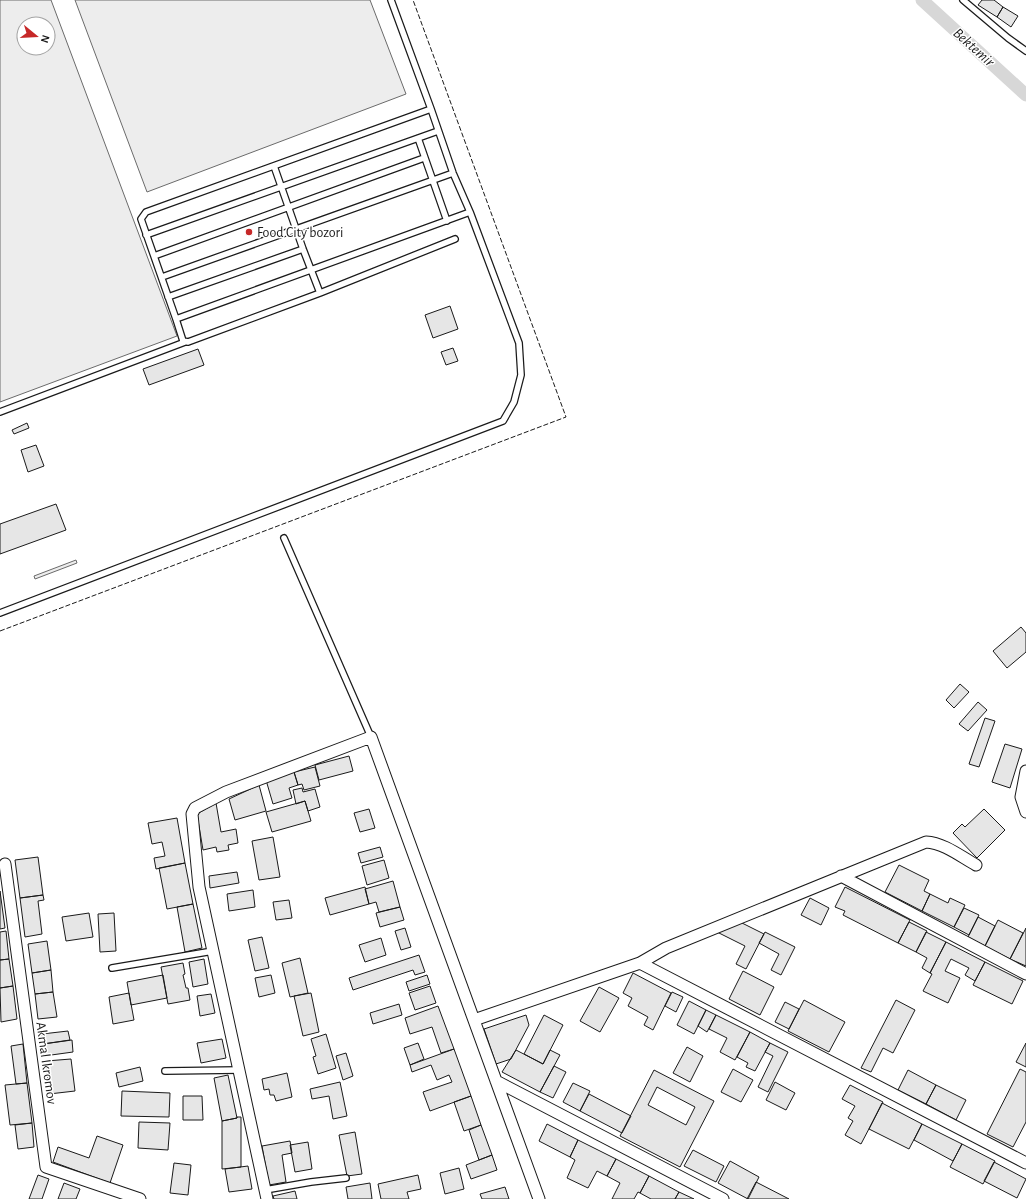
<svg xmlns="http://www.w3.org/2000/svg" width="1026" height="1199" font-family="'Alegreya Sans',sans-serif">
<style>
.built{fill:#ededed;stroke:#6a6a6a;fill-rule:evenodd}
.lines{fill:none;stroke-linecap:round;stroke-linejoin:round}
.canal{stroke:#d7d7d7;stroke-width:13}
.building{fill:#e6e6e6;stroke:#1a1a1a;fill-rule:evenodd}
.service-casing{stroke:#1a1a1a;stroke-width:8}
.minor-casing{stroke:#1a1a1a;stroke-width:13}
.service{stroke:#fff;stroke-width:5.5}
.minor{stroke:#fff;stroke-width:11}
.fence{stroke:#1a1a1a;stroke-width:1;stroke-dasharray:5 2;stroke-linecap:butt}
.poi-dot{fill:#c62828;stroke:#fff;stroke-width:1.5}
.labels{text-anchor:middle;stroke-width:3;stroke-linejoin:round;paint-order:stroke}
.poi-label{font-size:14px;fill:#1a1a1a;stroke:#fff;text-anchor:start}
.street-label{font-size:14px;fill:#1a1a1a;stroke:#fff}
.water-label{font-size:15px;font-style:italic;fill:#1a1a1a;stroke:#fff}
</style>
<rect width="100%" height="100%" fill="#fff"/>
<path class="built" d="M0 0H51L177 336 0 402ZM24 24H48V48H24Z
M75 0H370L406 94 147 192Z
M76 560 77 563 35 579 34 576Z"/>
<g class="lines">
<path class="canal" d="M922 0 1026 95"/>
</g>
<path class="building" d="M982 0H994L1003 7 997 17 978 5Z
M1003 7 1018 16 1011 27 997 17Z
M450 306 458 329 433 338 425 315Z
M453 348 458 361 446 365 441 352Z
M198 349 204 365 149 385 143 369Z
M27 423 29 428 14 434 12 430Z
M36 445 44 466 28 472 21 450Z
M56 504 66 530 0 554V524Z
M1021 627 1026 633V652L1007 668 993 651Z
M960 684 969 692 954 708 946 700Z
M978 702 987 710 968 731 959 724Z
M985 718 995 721 979 767 969 764Z
M1005 744 1022 749 1010 788 992 782Z
M349 756 353 771 319 780 315 765Z
M315 767 320 786 304 790 302 784 298 785 294 772Z
M294 772 298 785 289 788 292 798 273 804 266 780Z
M259 785 266 811 235 820 229 799Z
M302 788 303 792 315 789 320 807 308 811 305 801 296 804 293 790Z
M305 801 311 821 272 832 266 812Z
M216 803 221 832 236 829 238 843 228 845 229 850 217 852 216 847 203 850 197 814Z
M369 809 375 828 360 832 354 813Z
M984 809 1005 830 977 858 953 833 962 824 965 827Z
M177 818 185 863 156 869 154 858 165 856 162 842 152 844 148 823Z
M273 837 280 877 259 880 252 841Z
M380 847 383 857 361 863 358 853Z
M38 857 43 895 20 898 15 860Z
M384 860 389 878 367 885 362 866Z
M185 863 193 904 167 909 159 868Z
M899 865 929 880 924 891 930 894 922 911 885 892Z
M237 872 239 883 210 888 209 876Z
M393 881 400 907 379 912 376 902 369 904 365 889Z
M365 887 369 904 330 915 325 898Z
M845 887 910 920 898 943 843 915 845 911 835 907Z
M253 890 255 907 229 911 227 894Z
M0 891 5 928 0 929Z
M930 894 948 903 950 898 965 905 954 927 922 911Z
M43 895 44 900 38 901 42 934 25 937 20 898Z
M810 898 829 908 821 925 801 915Z
M289 900 292 918 276 920 273 902Z
M193 904 202 948 185 952 177 907Z
M400 907 404 920 380 927 376 913Z
M964 908 979 915 969 935 954 927Z
M89 913 93 937 66 941 62 917Z
M114 913 116 951 100 952 98 914Z
M978 917 995 926 985 946 968 937Z
M998 920 1023 933 1010 959 985 946Z
M740 922 764 934 746 969 736 964 745 946 715 931Z
M909 922 927 931 916 952 898 943Z
M405 928 411 947 401 950 395 931Z
M1026 928V966L1010 959Z
M6 931 9 959 0 960V932Z
M765 932 795 947 781 975 771 970 779 954 759 943Z
M926 932 946 942 930 973 922 968 927 958 916 952Z
M262 937 269 968 255 971 248 940Z
M381 938 386 955 365 962 359 945Z
M47 941 51 970 32 973 28 944Z
M946 942 985 962 975 981 965 975 969 968 951 959 945 971 960 978 948 1003 923 991 932 974 930 973Z
M419 955 425 972 415 975 413 970 353 990 349 978Z
M300 958 308 993 290 997 282 963Z
M9 959 13 986 0 988V960Z
M204 959 208 984 193 987 189 962Z
M985 962 1023 981 1012 1004 973 985Z
M183 963 185 974 183 975 186 988H188L190 1000 168 1004 161 967Z
M51 970 53 992 35 994 32 973Z
M743 971 774 987 760 1015 729 999Z
M633 973 671 993 653 1030 644 1025 648 1017 628 1006 632 998 623 993Z
M163 975 167 998 131 1005 127 982Z
M271 975 275 993 259 997 255 978Z
M427 975 430 984 409 991 406 982Z
M13 986 17 1019 1 1022 0 988Z
M430 986 436 1003 415 1010 409 993Z
M599 987 619 998 600 1032 580 1021Z
M53 992 57 1017 38 1019 35 994Z
M672 992 683 997 676 1012 665 1006Z
M129 993 134 1020 113 1024 109 997Z
M311 993 319 1032 303 1036 294 996Z
M211 994 215 1013 200 1016 197 996Z
M804 1000 845 1022 829 1052 788 1031Z
M896 1000 915 1010 893 1053 883 1048 871 1072 861 1068Z
M689 1001 706 1010 694 1034 677 1025Z
M785 1002 799 1009 789 1029 775 1022Z
M399 1004 402 1015 373 1024 370 1013Z
M438 1006 454 1049 441 1053 432 1027 410 1034 405 1018Z
M706 1010 716 1015 707 1032 698 1026Z
M526 1015 529 1025 511 1059 496 1064 484 1029Z
M544 1015 563 1025 543 1064 524 1054Z
M716 1015 750 1032 735 1060 720 1052 727 1038 709 1029Z
M68 1031 70 1040 43 1044 42 1034Z
M750 1032 770 1043 755 1071 746 1067 748 1063 737 1057Z
M326 1034 336 1068 318 1074 313 1057 316 1056 311 1039Z
M222 1039 226 1058 201 1063 197 1043Z
M72 1040 73 1052 44 1056 43 1044Z
M418 1043 424 1059 410 1065 404 1048Z
M770 1043 788 1052 768 1092 758 1087 773 1056 765 1052Z
M1026 1043V1067L1016 1062Z
M23 1044 27 1083 16 1084 11 1046Z
M687 1047 703 1056 690 1082 673 1073Z
M454 1049 471 1096 430 1111 423 1092 452 1082 449 1075 437 1080 431 1065 412 1072 410 1065Z
M516 1050 543 1064 550 1050 560 1055 540 1092 502 1072Z
M346 1053 353 1076 343 1080 336 1056Z
M71 1059 75 1091 49 1094 46 1061Z
M554 1066 566 1072 553 1098 540 1092Z
M140 1067 143 1081 119 1087 116 1073Z
M733 1069 753 1080 741 1102 721 1092Z
M1020 1069 1026 1072V1122L1013 1147 987 1134Z
M654 1070 714 1101 680 1167 620 1136ZM657 1087 695 1107 686 1125 648 1105Z
M908 1070 936 1085 926 1104 898 1090Z
M287 1073 292 1097 276 1101 274 1095H270L269 1089 264 1090 262 1079Z
M228 1075 237 1118 222 1121 214 1078Z
M340 1082 347 1116 333 1119 329 1096 312 1099 310 1089Z
M775 1082 795 1093 786 1110 766 1100Z
M27 1083 32 1123 10 1125 5 1085Z
M573 1083 590 1091 580 1111 563 1102Z
M850 1085 883 1102 861 1144 845 1135 853 1121 848 1118 855 1106 842 1099Z
M936 1085 966 1100 956 1120 926 1104Z
M122 1091 170 1093 169 1117 121 1116Z
M589 1094 631 1116 622 1133 580 1111Z
M183 1096H202L203 1120H183Z
M471 1096 481 1125 464 1131 454 1102Z
M882 1103 922 1124 909 1149 869 1129Z
M237 1117H241V1167L222 1169V1121L237 1118Z
M139 1122 170 1123 168 1150 138 1148Z
M32 1123 34 1147 18 1149 15 1125Z
M547 1124 578 1140 570 1157 539 1141Z
M922 1124 962 1144 953 1161 914 1140Z
M481 1125 492 1155 479 1160 469 1130Z
M355 1132 362 1174 347 1176 339 1135Z
M97 1136 123 1145 110 1183 53 1162 58 1147 89 1158Z
M578 1140 616 1159 607 1176 597 1171 588 1188 567 1178 575 1160 570 1157Z
M290 1141 292 1153 282 1155 286 1182 269 1185 262 1146Z
M308 1142 312 1169 295 1172 290 1145Z
M962 1144 995 1161 983 1184 950 1167Z
M693 1150 724 1166 716 1182 684 1166Z
M492 1155 497 1170 471 1179 466 1165Z
M616 1159 649 1176 640 1193 638 1192 634 1199H612L620 1183 607 1176Z
M730 1161 759 1177 748 1199 718 1183Z
M994 1162 1026 1179 1017 1198 984 1181Z
M174 1163 191 1165 188 1195 170 1193Z
M248 1166 252 1189 229 1192 225 1169Z
M459 1168 464 1189 445 1194 440 1173Z
M38 1175 49 1179 42 1199H29Z
M418 1175 421 1189 407 1192 409 1199H381L378 1184Z
M649 1176 679 1192 675 1199H651L640 1193Z
M756 1182 789 1199H747Z
M64 1183 80 1189 76 1199H58Z
M370 1183 372 1199H348L346 1187Z
M505 1187 509 1199H482L480 1194Z
M295 1191 297 1199H274L273 1196Z
M679 1192 694 1199H675Z"/>
<g class="lines">
<defs>
<path id="service" d="M963 0 1008 38 1026 51
M431 109 146 212 141 219 176 319 470 212
M418 138 447 221
M274 166 303 249 320 293
M146 235 438 131
M154 256 424 158
M162 277 453 173
M168 297 303 249
M176 319 183 341 188 342 320 293 455 239
M0 412 185 342
M284 538 371 737
M0 613 503 421 514 402 521 375 519 343 470 212 453 173 431 109 391 0
M112 968 213 951
M165 1071 239 1070
M265 1190 311 1182 346 1178"/>
<path id="minor" d="M1026 771 1021 797 1026 812
M5 864 46 1167 140 1199
M841 876 1026 974
M640 963 666 948 926 842C944 843 960 856 976 865
M474 1020 640 963 1026 1163
M496 1081 723 1199
M267 1199 199 887 192 814 195 808 226 792 371 737 539 1199"/>
</defs>
<use href="#service" class="service-casing"/>
<use href="#minor" class="minor-casing"/>
<use href="#service" class="service"/>
<use href="#minor" class="minor"/>
<path class="fence" d="M0 631 566 417 413 0"/>
</g>
<circle class="poi-dot" cx="249" cy="232" r="4"/>
<g class="labels">
<g class="poi-label">
<text x="257" y="237">Food City bozori</text>
</g>
<g class="street-label">
<text transform="translate(47 1063) rotate(82)" y="5">Akmal Ikromov</text>
</g>
<g class="water-label">
<text transform="translate(974 47) rotate(42)" y="5">Bektemir</text>
</g>
</g>
<g transform="translate(36 36) rotate(108)"><circle r="19" fill="#ffffff" stroke="#a3a3a3"/>
<path d="M0-3L7 15L0 10L-7 15Z" fill="#c62828"/>
<text y="-6" font-size="11" font-weight="bold" text-anchor="middle" fill="#1a1a1a">N</text>
</g>
</svg>
